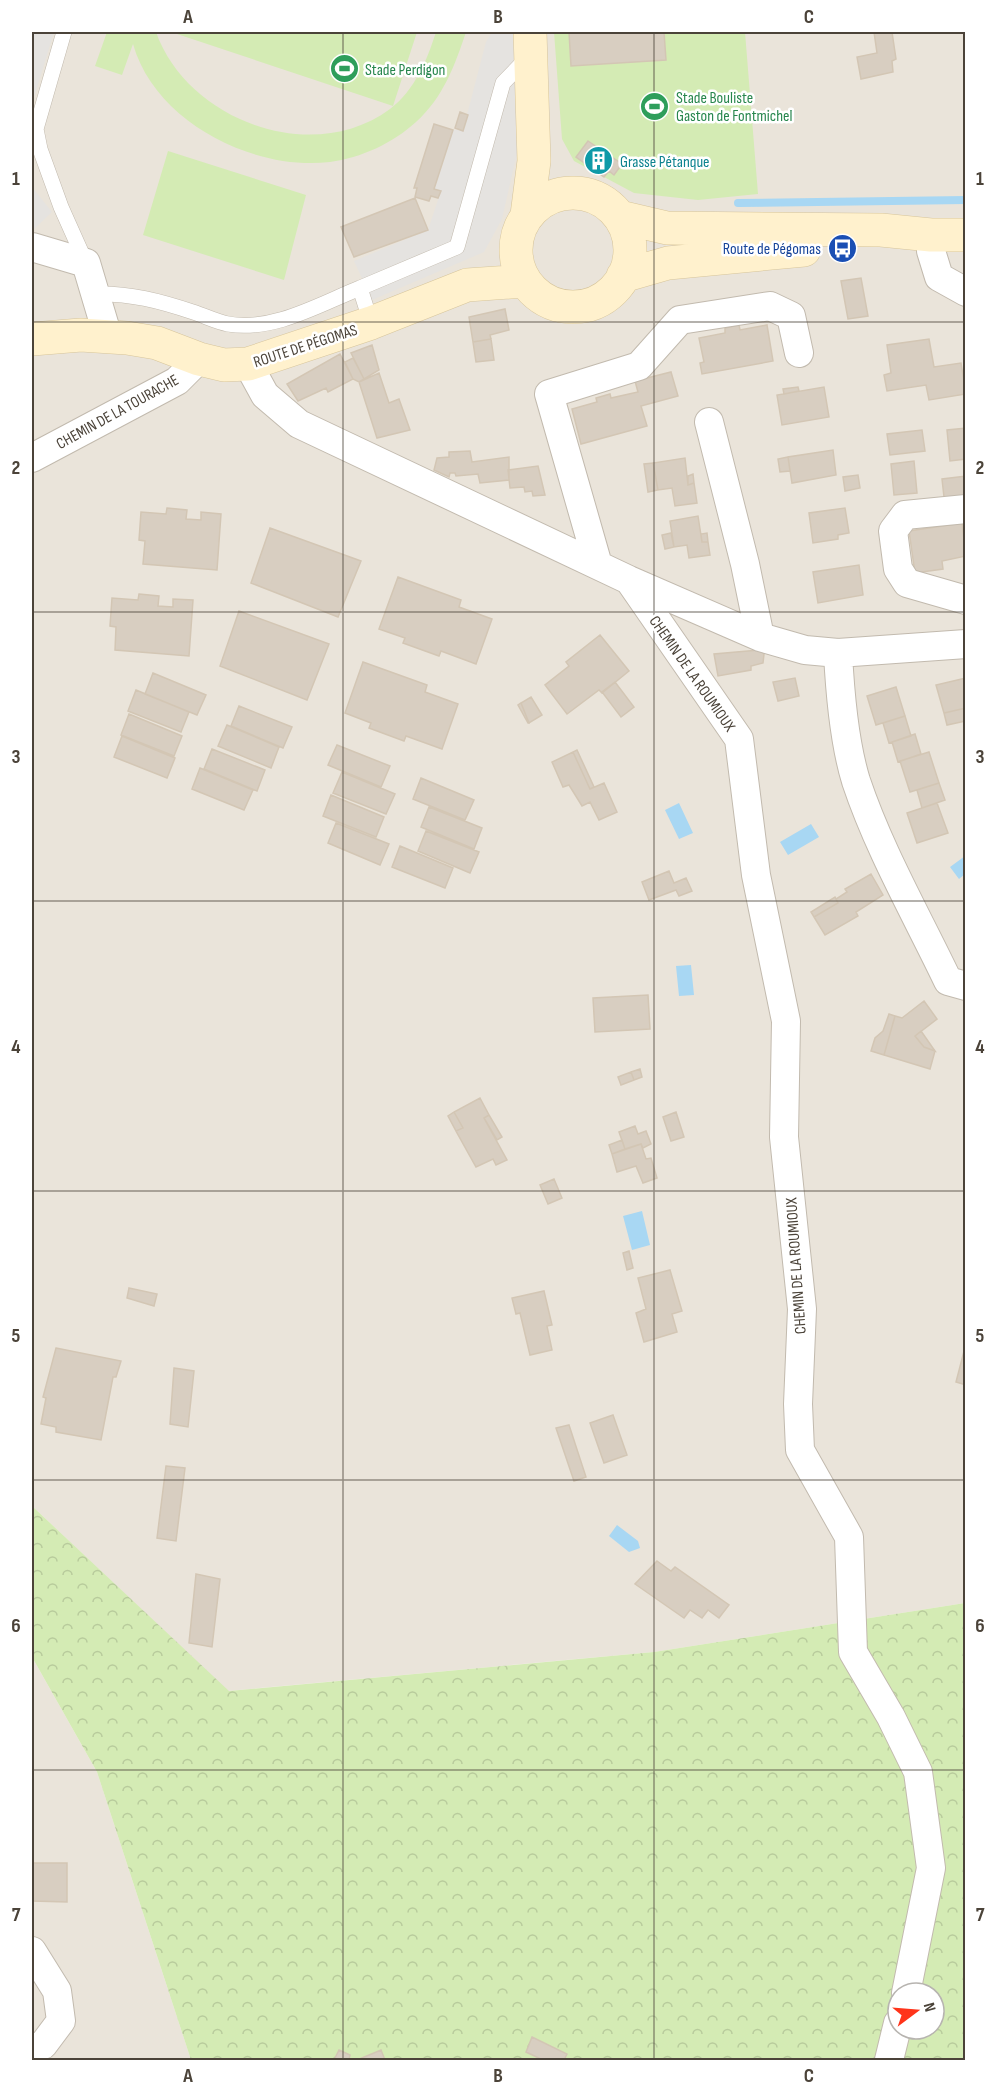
<svg xmlns="http://www.w3.org/2000/svg" width="997" height="2092" font-family="'Sofia Sans Condensed',sans-serif">
<style>
.residential{fill:#eae4da}
.forest{fill:url(#forest-crowns);fill-rule:evenodd}
.park{fill:#d4ebb4}
.parking{fill:#e5e3e0}
.water{fill:#a8d7f3}
.lines{fill:none;stroke-linecap:round;stroke-linejoin:round}
.stream{stroke:#a8d7f3;stroke-width:8}
.building{fill:#d8cec1;stroke:#d3c6b4;stroke-width:1.5}
.service-casing{stroke:#c2baae;stroke-width:16}
.minor-casing{stroke:#c2baae;stroke-width:30}
.secondary-casing{stroke:#d7c59b;stroke-width:34}
.service{stroke:#fff;stroke-width:15}
.minor{stroke:#fff;stroke-width:28}
.secondary{stroke:#fff1cd;stroke-width:33}
.grid{fill:none;stroke:#4b4339;stroke-width:1.5;stroke-opacity:0.55}
.labels{text-anchor:middle;stroke-width:5;stroke-linejoin:round;paint-order:stroke}
.leisure-label{font-size:16px;fill:#27864d;stroke:#fff;text-anchor:start}
.culture-label{font-size:16px;fill:#0d838f;stroke:#fff;text-anchor:start}
.transit-label{font-size:16px;fill:#164399;stroke:#fff;text-anchor:end}
.street-label{font-size:16px;fill:#4b4339;stroke:#fff}
.neatline{fill:none;stroke:#4b4339;stroke-width:2}
.grid-label{font-size:20px;text-anchor:middle;font-weight:bold;fill:#4b4339}
</style>
<defs>
<pattern id="forest-crowns" width="20" height="18" patternUnits="userSpaceOnUse" patternTransform="scale(1.5)"><rect width="20" height="18" fill="#d4ebb4"/><path d="M2 6a3 3 0 1 1 6 0M12 15a3 3 0 1 1 6 0" fill="none" stroke="#b8cb9c"/></pattern>
</defs>
<rect width="100%" height="100%" fill="#f6f3ec"/>
<path class="residential" d="M32 32H965V1603L654 1652 228 1691 32 1506Z
M32 1657 97 1772 191 2060H32Z"/>
<path class="forest" d="M32 1506 229 1691 654 1652 965 1603V2060H191L97 1772 32 1657ZM898 1993H934V2029H898Z"/>
<path class="park" d="M107 32H156C187 120 312 167 390 109 415 90 427 60 436 32H466C455 65 443 98 416 122 393 143 361 158 330 162 253 171 155 122 133 44L122 75 95 66Z
M171 32H417L393 106Z
M554 32H745L758 194 698 200 634 193 574 161 562 139Z
M168 151 306 195 284 280 143 235Z"/>
<path class="parking" d="M32 32H54L32 104Z
M492 32H520L519 144 502 219 484 252 372 300 354 261 428 230 441 191 434 189 453 130H463L486 42Z
M32 187 52 212 32 231Z"/>
<path class="water" d="M679 803 693 833 679 839 665 810Z
M811 824 819 837 788 855 780 842Z
M965 856V874L959 879 950 867Z
M691 965 694 995 679 996 676 966Z
M642 1211 650 1245 632 1250 623 1216Z
M617 1525 638 1541 640 1548 629 1552 609 1536Z"/>
<g class="lines">
<path class="stream" d="M738 203 966 200"/>
</g>
<path class="building" d="M569 32H664L666 60 571 66Z
M874 32H897H892L896 59 892 61 893 72 861 79 857 57 877 53Z
M460 112 468 115 463 131 455 128Z
M434 124 453 130 434 189 441 191 438 198 431 196 429 201 415 197 417 188H414Z
M588 141 622 164 614 175 609 171 604 177 576 157Z
M415 198 428 230 354 257 341 227Z
M861 278 868 316 848 319 841 281Z
M505 309 509 330 490 335 491 339 473 342 469 317Z
M739 325 740 330 767 325 773 361 702 374 700 363 704 362 699 338 725 333V328Z
M491 339 494 360 476 362 473 342Z
M929 339 934 367 961 363 966 394 929 400 926 385 887 391 884 375 891 373 887 345Z
M372 345 379 370 364 379 351 353Z
M340 354 353 379 328 392 326 388 298 401 287 384Z
M353 358 364 379 359 382 353 379 345 362Z
M671 372 678 396 641 406 647 426 581 444 572 409 597 402 596 398 610 394 611 398 638 392 635 381Z
M379 373 389 403 399 399 410 430 377 438 359 382Z
M798 387 799 391 784 394 783 389Z
M824 387 829 417 782 425 777 395Z
M966 428V459L950 461 947 430Z
M922 430 925 451 890 455 887 434Z
M833 450 836 475 792 483 788 457Z
M470 451 472 462 509 457V480L480 483 478 474 456 476 455 473H450L449 477 434 470 437 458 449 457V452Z
M788 457 790 471 780 472 778 459Z
M685 458 688 485 694 483 697 503 675 506 672 488 658 490 653 463Z
M914 461 917 493 894 495 891 464Z
M653 463 658 490 648 492 644 464Z
M538 466 545 495 533 496 532 491 525 492 524 487 510 488 508 470Z
M693 474 694 483 688 485V476Z
M858 475 860 488 845 491 843 477Z
M966 476V503L945 506 942 479Z
M167 508 187 510 186 519 201 520V512L221 514 217 570 143 564 145 541 139 540 141 512 166 514Z
M845 508 849 533 838 535V539L813 543 809 513Z
M698 516 702 542H708L710 555 689 558 687 545 674 547 670 521Z
M962 523 966 556 942 561 943 569 915 573 909 531Z
M270 528 361 561 338 617 251 583Z
M671 533 674 547 665 549 662 535Z
M707 533 708 542H702L701 534Z
M859 565 863 595 818 603 813 572Z
M398 577 461 600 459 607 492 619 476 664 441 651 439 656 403 643 405 638 379 629Z
M139 594 159 596 158 606 173 607V599L193 600 189 656 115 650 116 627 110 626 112 598 138 600Z
M239 611 329 644 307 700 220 666Z
M600 635 629 671 602 693 599 690 567 714 545 685 569 666 566 662Z
M759 650 764 654 763 663 751 666V670L718 676 714 654Z
M363 662 427 685 425 692 458 704 442 749 406 736 404 741 369 728 371 723 345 713Z
M153 673 206 695 197 715 145 694Z
M795 678 799 696 778 701 773 682Z
M966 678V708L944 713 936 685Z
M615 682 634 707 621 717 602 692Z
M896 687 905 716 876 725 867 696Z
M136 690 189 712 181 732 128 711Z
M531 697 542 715 529 723 521 703Z
M521 703 529 723H528L518 705Z
M239 706 292 727 283 748 231 726Z
M966 708V721L947 725 944 713Z
M129 714 182 736 174 756 121 735Z
M905 716 911 736 889 743 883 723Z
M227 725 279 747 271 768 218 746Z
M915 734 921 754 898 762 892 742Z
M122 736 175 758 167 778 114 757Z
M337 745 390 766 381 787 328 765Z
M212 749 265 770 257 791 204 769Z
M577 750 594 787 590 789 573 752Z
M573 752 590 789 604 783 617 812 599 820 590 802 582 806 569 785 563 787 552 762Z
M929 752 939 783 910 792 900 761Z
M200 768 253 790 244 810 192 789Z
M342 772 395 794 386 814 333 793Z
M421 778 474 800 465 820 413 799Z
M939 783 945 800 922 808 917 790Z
M331 795 384 817 376 837 323 816Z
M937 803 948 833 917 843 907 813Z
M429 807 482 828 474 849 421 827Z
M336 823 389 844 380 865 328 843Z
M426 831 479 852 470 873 418 851Z
M400 846 453 868 445 888 392 867Z
M669 871 674 883 686 878 692 891 679 896 676 890 649 900 642 882Z
M871 874 883 895 856 912 858 916 825 935 814 917 838 903 836 899 847 892 845 889Z
M835 897 838 903 814 917 811 912Z
M648 995 650 1029 595 1032 593 998Z
M924 1001 937 1019 915 1036 924 1047 935 1051 930 1069 884 1055 895 1016 902 1018Z
M889 1014 895 1016 884 1055 871 1051 875 1038 883 1031Z
M921 1031 935 1051 924 1047 915 1036Z
M640 1069 642 1077 634 1080 631 1072Z
M631 1072 634 1080 621 1085 618 1077Z
M480 1098 489 1115 484 1118 507 1160 496 1165 493 1159 476 1167 456 1131 463 1128 454 1112Z
M454 1112 463 1128 456 1131 448 1116Z
M676 1112 684 1137 671 1141 663 1117Z
M489 1115 502 1137 497 1140 484 1118Z
M635 1126 638 1134 646 1131 651 1144 643 1148 641 1144 625 1149 619 1132Z
M622 1140 625 1149 612 1154 609 1145Z
M641 1144 646 1159 651 1158 657 1178 643 1183 636 1166 617 1172 612 1154Z
M554 1179 562 1198 548 1204 540 1185Z
M629 1251 633 1268 627 1270 623 1253Z
M670 1270 682 1311 672 1314 677 1332 644 1342 636 1313 646 1309 638 1278Z
M129 1288 157 1294 154 1306 127 1298Z
M544 1291 552 1325 547 1326 552 1350 530 1355 520 1313 516 1314 512 1298Z
M56 1348 121 1361 116 1377H113L101 1440 56 1432V1427L41 1424 46 1398 43 1397Z
M964 1351 966 1352V1385L956 1382Z
M174 1368 194 1371 188 1427 170 1424Z
M613 1415 627 1455 604 1463 590 1423Z
M569 1425 586 1477 574 1481 556 1428Z
M166 1466 185 1468 176 1541 157 1538Z
M657 1561 671 1571 675 1567 729 1605 719 1618 708 1610 702 1618 690 1610 684 1618 635 1584Z
M196 1574 220 1579 212 1647 189 1643Z
M32 1863H67V1902L32 1901Z
M532 2037 567 2054 564 2060H543L526 2052Z
M339 2050 350 2055 349 2060H334Z
M381 2050 385 2060H357Z"/>
<g class="lines">
<defs>
<path id="service" d="M64 32 36 129 40 149 61 207 86 263
M95 294C130 293 160 301 193 312 205 316 217 322 228 324 273 332 320 304 360 288
M371 323 360 288 457 247 503 83 529 56"/>
<path id="minor" d="M931 235V251L939 277 966 292
M32 247 86 263 108 337
M248 364 265 395 299 424 629 580 760 637 805 650 838 653 966 644
M709 422 745 564 760 637
M32 458 177 381 199 359
M966 509 905 515 893 531 898 569 907 583 966 600
M598 565 549 394 639 366 680 320 770 306 791 316 799 353
M629 580 739 739 756 875 786 1021 784 1137 802 1309 798 1404 800 1450 849 1537 853 1652 891 1717 918 1772 931 1868 906 1993
M838 653C840 693 844 742 856 781 879 850 917 916 948 981L966 986
M32 1951 57 1991 61 2021 43 2045 32 2048
M889 2060 898 2023"/>
<path id="secondary" d="M516 250a57 57 0 1 1 114 0a57 57 0 1 1-114 0Z
M527 215 534 161 530 32
M620 217 667 228 881 230 931 235H966
M623 276 668 263 804 250
M32 339 81 335 127 338 157 343 199 359 224 365 248 364 371 323 467 285 525 281"/>
</defs>
<use href="#service" class="service-casing"/>
<use href="#minor" class="minor-casing"/>
<use href="#secondary" class="secondary-casing"/>
<use href="#service" class="service"/>
<use href="#minor" class="minor"/>
<use href="#secondary" class="secondary"/>
</g>
<path class="grid" d="M343 32V2060M654 32V2060M32 322H966M32 612H966M32 901H966M32 1191H966M32 1480H966M32 1770H966"/>
<defs>
<symbol id="stadium-disc" viewBox="-11 -11 22 22"><circle r="9.5" fill="#2e9e5b" stroke="#fff"/><path d="M0-5a6.5 5 0 1 0 0 10a6.5 5 0 1 0 0-10ZM-3.5-1.8h7v3.6h-7Z" fill="#fff"/></symbol>
<symbol id="building-disc" viewBox="-11 -11 22 22"><circle r="9.5" fill="#0f9aa8" stroke="#fff"/><path d="M-4-6H4V6H1V3H-1V6H-4ZM-2.5-4.3h1.7v1.8h-1.7ZM.8-4.3h1.7v1.8H.8ZM-2.5-1h1.7V.8h-1.7ZM.8-1h1.7V.8H.8Z" fill="#fff"/></symbol>
<symbol id="bus-disc" viewBox="-11 -11 22 22"><circle r="9.5" fill="#1a4fb4" stroke="#fff"/><path d="M-5-6H5V4H4V6H2V4H-2V6H-4V4H-5ZM-3.5-4V0h7V-4ZM-3.5 1.2v1.5H-2V1.2ZM2 1.2v1.5H3.5V1.2Z" fill="#fff"/></symbol>
</defs>
<g fill-rule="evenodd">
<use href="#stadium-disc" x="328" y="52" width="33" height="33"/>
<use href="#stadium-disc" x="638" y="90" width="33" height="33"/>
<use href="#building-disc" x="582" y="144" width="33" height="33"/>
<use href="#bus-disc" x="826" y="232" width="33" height="33"/>
</g>
<g class="labels">
<g class="leisure-label">
<text x="365" y="75">Stade Perdigon</text>
<text x="676" y="103">Stade Bouliste<tspan x="676" dy="18">Gaston de Fontmichel</tspan></text>
</g>
<g class="culture-label">
<text x="620" y="167">Grasse Pétanque</text>
</g>
<g class="transit-label">
<text x="821" y="254">Route de Pégomas</text>
</g>
<g class="street-label">
<text transform="translate(305 345) rotate(-18)" y="6">ROUTE DE PÉGOMAS</text>
<text transform="translate(117 411) rotate(-29)" y="6">CHEMIN DE LA TOURACHE</text>
<text transform="translate(693 673) rotate(55)" y="6">CHEMIN DE LA ROUMIOUX</text>
<text transform="translate(795 1266) rotate(-94)" y="6">CHEMIN DE LA ROUMIOUX</text>
</g>
</g>
<rect width="997" height="2092" fill="none" stroke="#ffffff" stroke-width="66"/>
<g transform="translate(916 2011) rotate(74)"><circle r="28" fill="#ffffff" stroke="#b7b4b0" stroke-width="1.5"/>
<path d="M0-4.5L10 22L0 15L-10 22Z" fill="#ff341a"/>
<text y="-9" font-size="16" font-weight="bold" text-anchor="middle" fill="#4b4339">N</text>
</g>
<rect x="33" y="33" width="931" height="2026" class="neatline"/>
<g class="grid-label">
<text x="188" y="23">A</text>
<text x="498" y="23">B</text>
<text x="809" y="23">C</text>
<text x="16" y="185">1</text>
<text x="980" y="185">1</text>
<text x="16" y="474">2</text>
<text x="980" y="474">2</text>
<text x="16" y="763">3</text>
<text x="980" y="763">3</text>
<text x="16" y="1053">4</text>
<text x="980" y="1053">4</text>
<text x="16" y="1342">5</text>
<text x="980" y="1342">5</text>
<text x="16" y="1632">6</text>
<text x="980" y="1632">6</text>
<text x="16" y="1921">7</text>
<text x="980" y="1921">7</text>
<text x="188" y="2082">A</text>
<text x="498" y="2082">B</text>
<text x="809" y="2082">C</text>
</g>
</svg>
